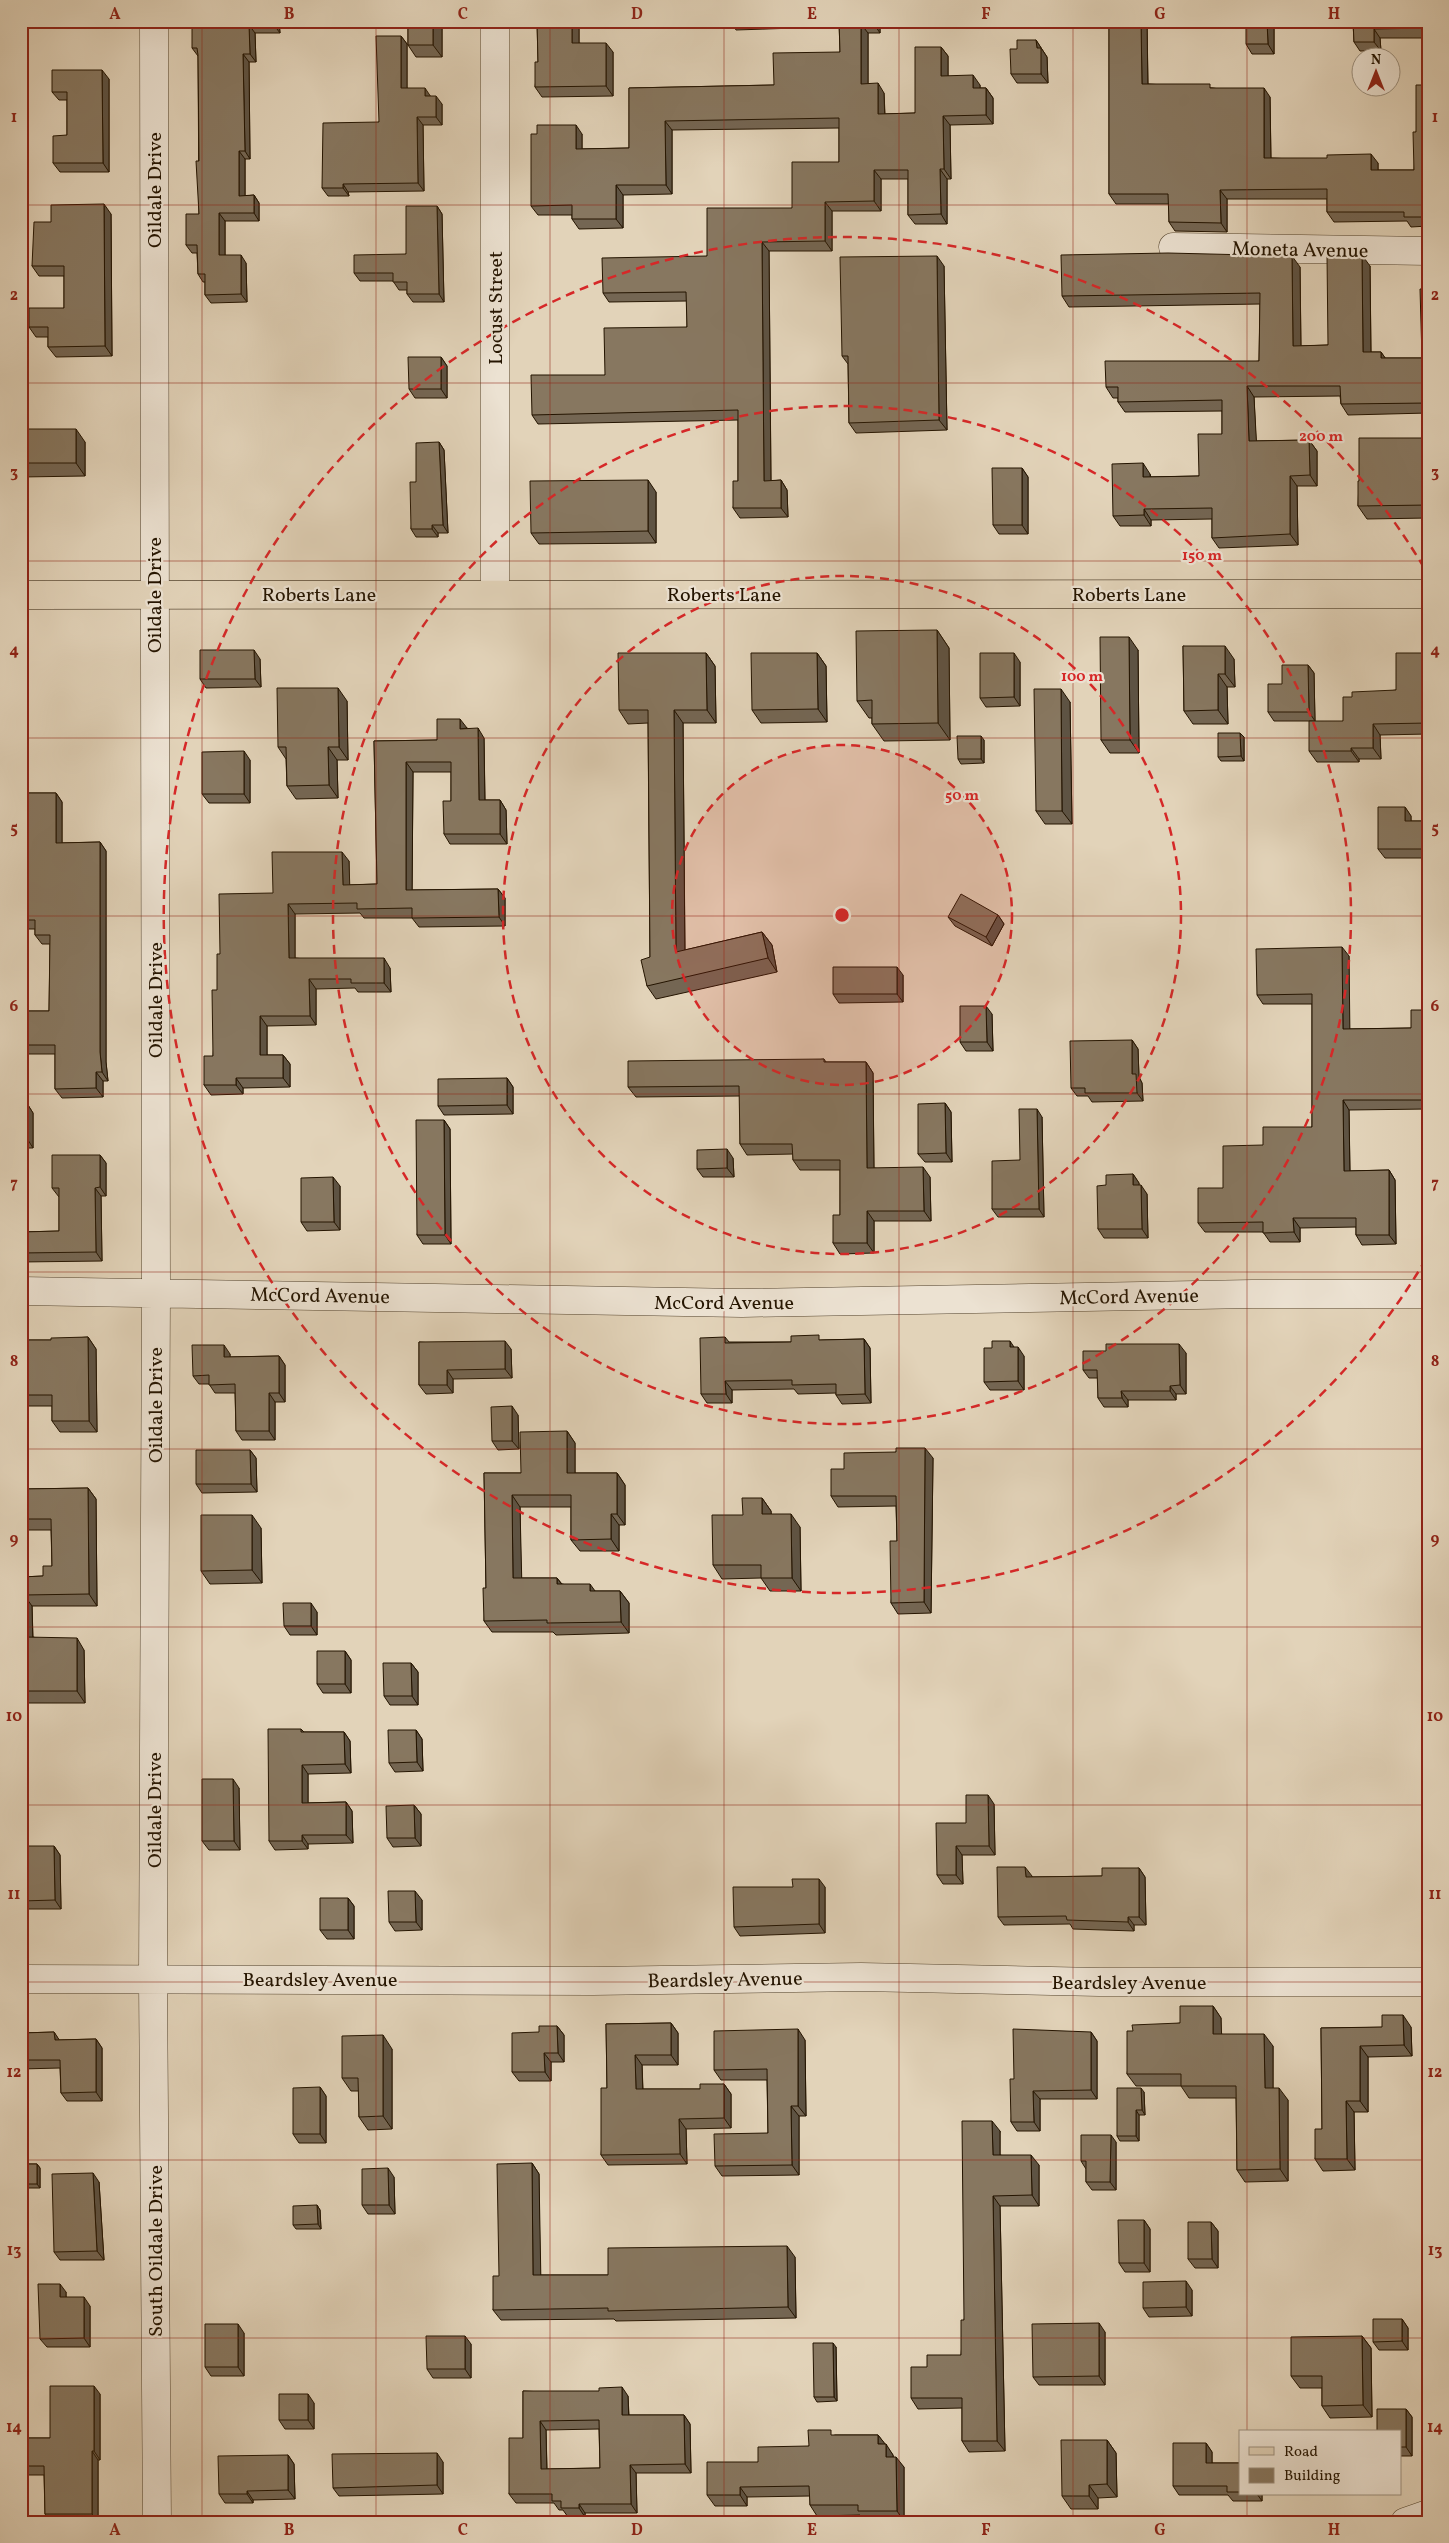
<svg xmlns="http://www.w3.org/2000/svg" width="1449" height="2543" font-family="Vollkorn,serif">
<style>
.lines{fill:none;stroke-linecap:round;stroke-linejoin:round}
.minor-casing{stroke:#54442e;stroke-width:29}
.major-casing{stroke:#241400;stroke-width:29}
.minor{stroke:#ece2d2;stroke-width:28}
.major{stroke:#e2d3b9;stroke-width:28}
.wall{fill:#746653;stroke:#241400;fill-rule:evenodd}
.shaded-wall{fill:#5e5343;stroke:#241400}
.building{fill:#877760;stroke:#241400;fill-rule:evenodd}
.grid{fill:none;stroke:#8f2418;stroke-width:1;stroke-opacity:0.55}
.ring{fill:none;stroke:#d62828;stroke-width:2.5;stroke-dasharray:9 6}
.labels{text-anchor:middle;stroke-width:4.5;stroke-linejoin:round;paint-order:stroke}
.street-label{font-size:20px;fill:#241400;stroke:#ece2d2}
.centre{fill:#d62828;stroke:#ece2d2;stroke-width:2.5}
.ring-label{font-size:15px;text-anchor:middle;font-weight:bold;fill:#d62828;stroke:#ece2d2;stroke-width:4.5;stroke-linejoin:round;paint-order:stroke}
.neatline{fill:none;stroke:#8f2418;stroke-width:2}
.grid-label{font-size:16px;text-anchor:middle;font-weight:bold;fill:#8f2418}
</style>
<rect width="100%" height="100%" fill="#e2d3b9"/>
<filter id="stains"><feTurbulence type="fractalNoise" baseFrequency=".004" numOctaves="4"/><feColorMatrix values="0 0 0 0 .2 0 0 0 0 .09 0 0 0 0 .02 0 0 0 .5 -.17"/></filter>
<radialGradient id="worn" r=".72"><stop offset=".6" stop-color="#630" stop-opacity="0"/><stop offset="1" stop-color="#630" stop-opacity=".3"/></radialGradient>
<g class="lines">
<defs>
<path id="minor" d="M154 21 156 1292 153 1979 157 2522
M1173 247 1428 251
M495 594V21
M21 1291 742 1303 1252 1294H1428
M21 1979 593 1981 861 1977 1099 1982H1428
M1405 2522 1428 2514"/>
<path id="major" d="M21 595 1428 594"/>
</defs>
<use href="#minor" class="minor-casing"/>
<use href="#major" class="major-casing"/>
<use href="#minor" class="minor"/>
<use href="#major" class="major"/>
</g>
<path class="wall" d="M279 21 280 33H255L256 62H249L250 159H245V196L254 195 259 203V221H225V255L246 263 247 302 211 303 205 295V282H203L198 274 197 253H192L186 245 199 214 198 56 192 48 220 28Z
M408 21H442V57H416L408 45Z
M537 21H579V43L613 52V96L542 97 535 87 538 62Z
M731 21H796V28L736 30Z
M839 21H880V33H868V84L884 93 885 114 915 113 941 47 948 56V76L980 85V88H986L993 98V124L950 125 951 179H947V224H915L908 215V179H881V211H832V251H769L771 481 781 480 787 490 788 517 740 518 733 508 738 481V420L538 424 532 415 605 375 687 327V301L609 302 603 293 707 256 792 208 839 162V128L672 130V194L623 195V228L579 229 572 219V215H538L531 206 582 134V149L629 148V88L774 85 840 52Z
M1109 21H1147L1148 84 1213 88 1270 97 1271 158 1378 163V170H1414L1416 132 1428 85V226L1411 227 1407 221 1334 222 1327 212V199H1227V232L1175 231 1169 222V204H1116L1109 194Z
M1274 21V54H1252L1246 44Z
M1328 21H1428V38H1380L1381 51H1360L1354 42 1353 23 1330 24Z
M401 36 407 44V88L430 96 442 104V125H423L424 191 348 192 349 196H328L322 188 379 122Z
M1036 40 1047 57 1048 83H1017L1011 74 1017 49Z
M109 79V172H60L53 163 67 135V100H59L52 92Z
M437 206 442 214 444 302H413L407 294V290H399L393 281H360L354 273 406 254Z
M111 214 112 356 56 357 48 347V337H36L29 327 64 308V276H39L32 266 51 222Z
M944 266 947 430 856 433 849 423 848 364 842 356Z
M1370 266 1371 352H1381L1385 358H1422L1428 289V413L1348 415 1341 404 1340 396 1254 397 1256 441 1309 440 1317 451V486H1297L1298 545 1219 548 1212 538V519L1151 520V526H1120L1113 516 1150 474 1151 477 1199 476 1222 434V411L1125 412 1118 402V398H1113L1106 387 1259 361 1260 304 1069 307 1062 296 1300 267 1301 346 1328 345Z
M441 357 447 366V398H415L409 389Z
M21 429 85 442V476L21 477Z
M1428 438V518L1367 519 1358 506 1359 481Z
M439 442 444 450 448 533H438V537H416L411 529 416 482Z
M1022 468 1028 477V534H999L993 525Z
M656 492V543L539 544 531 533Z
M937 630 949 648 950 740 884 741 872 724V718H869L857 701Z
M1183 646 1234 659 1235 687H1227L1228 724H1193L1184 711Z
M1138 650 1139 753H1110L1101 740Z
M706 653 715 666 716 723H683L685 950 762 932 772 945 777 972 656 999 647 986 650 957 648 723 628 724 619 710Z
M817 653 826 666 827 722 761 723 752 710Z
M1428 653V734L1380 735 1381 759H1359V762H1317L1309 751 1343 721 1352 697 1396 690Z
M260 659 261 687 206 688 200 679Z
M1020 662V706L986 707 980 698Z
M1308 665 1314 673 1315 721H1274L1268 712 1282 684Z
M347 701 348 760H337L338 798 296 799 287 786 286 759 278 747Z
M1070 702 1072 824H1045L1036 811Z
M467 728 484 738 485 800H500L506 810 507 844H450L444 834 451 801V772H413L412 890 498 889 505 898V926L419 927 412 918H364L360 913 295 914V958L390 968 391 992H358L355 988 316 989V1025L267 1026V1055H283L290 1064V1087L243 1088V1094L211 1095 204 1085 213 1056 220 954 273 893 349 861V885L377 884 374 741 437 740Z
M1244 737V761H1221L1218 757Z
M984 740V763L961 764 958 759Z
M250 760V803H209L202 794Z
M21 793H56L62 802V843L100 842 106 851V1062L108 1081H103V1097L62 1098 55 1089V1054H21V1011H49L50 944H42L35 935V929H21Z
M1405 807 1411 816V821H1428V858H1385L1378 849Z
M998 915 1004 924 992 946 955 926 948 917Z
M1349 956V1029L1411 1028 1428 1010V1109L1349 1110 1350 1171 1389 1170 1395 1180 1396 1244 1362 1245 1356 1235V1227L1300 1228V1242H1270L1263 1232H1205L1198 1223 1223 1188 1263 1145 1312 1127V1004H1263L1257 995Z
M903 975V1002L839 1003 833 994Z
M992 1014 993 1051H966L960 1042Z
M1132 1040 1138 1049 1139 1077 1142 1083 1143 1101 1092 1102 1088 1096H1077L1071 1088Z
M824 1059 826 1062H866L873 1073 874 1168 930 1177 931 1221H874V1253L840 1254 833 1243 840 1215V1170H800L793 1160V1154L747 1155 740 1144V1096L636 1097 628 1087Z
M507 1078 513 1087V1114L444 1115 438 1106Z
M945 1103 951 1112 952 1162H925L918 1154Z
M21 1105H28L33 1113V1148H21Z
M1042 1117 1044 1217H998L992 1209 1020 1160Z
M444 1120 450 1129 451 1244H423L417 1235Z
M100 1155 106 1163V1196H101L102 1261 21 1262V1232L59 1231V1197L52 1188Z
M733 1158 734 1177H703L697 1169Z
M1133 1174 1139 1183V1185L1147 1194 1148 1238H1104L1098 1229 1106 1185Z
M340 1186V1230L307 1231 301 1222Z
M88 1337 96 1349 97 1432H60L52 1421V1406H21V1340H51Z
M725 1337 729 1342H791L822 1340 864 1339 870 1348 871 1403 842 1404 836 1395V1393L798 1394 794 1389 732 1390V1403H707L701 1394Z
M419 1342 511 1349 512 1378 453 1379V1393L426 1394 419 1385Z
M1186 1353V1394H1176V1400H1128V1407H1104L1098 1398V1378H1089L1083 1370Z
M230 1354V1357L279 1356 285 1365V1402H275V1440H242L236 1431 235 1393H215L209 1384H199L193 1376Z
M1024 1356V1390H990L984 1382Z
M518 1415 519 1449 498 1450 492 1441Z
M567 1431 575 1443V1473H617L625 1485V1525H619V1551H580L571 1540V1507H520L521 1578H557L562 1584 595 1591H620L629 1603V1633L556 1635 553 1632H492L484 1621 486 1588 484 1473H521Z
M21 1438 25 1444V1489L88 1488 96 1499 97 1606H32L33 1637 84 1650 85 1703H21V1577L43 1576 52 1566 51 1530H21Z
M250 1450 256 1458 257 1492 202 1493 196 1484Z
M896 1452 933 1458 931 1613 898 1614 891 1603 897 1541 896 1506 838 1507 831 1496 844 1469Z
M762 1498 771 1511V1514L800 1527 801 1591H770L761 1578 722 1579 713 1565 743 1515Z
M261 1528 262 1583 210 1584 201 1571Z
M317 1612V1635H290L284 1626Z
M345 1651 351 1660V1693H323L317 1684Z
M411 1663 418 1672V1705H390L384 1696Z
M301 1729 304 1732H344L350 1741 351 1773 308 1774V1803L346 1802 352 1811 353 1843 308 1844V1849L275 1850 269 1841Z
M416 1730 422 1739 423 1771 395 1772 389 1763Z
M239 1788 240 1850H209L202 1841Z
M994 1804 995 1855H962L963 1884H943L937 1875 966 1823Z
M414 1805 421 1814V1846L393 1847 387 1838Z
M54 1846 60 1855 61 1909H21V1874H24Z
M1139 1868 1145 1877 1146 1925H1134V1931L1073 1929 1070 1924 1004 1925 998 1917 1032 1876V1877L1102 1876Z
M825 1887V1933L740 1936 734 1927Z
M348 1898 354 1906V1939H327L320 1930Z
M422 1900V1930L395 1931 389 1922Z
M1213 2006 1221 2018V2034L1273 2046V2088L1288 2100V2181L1245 2182 1237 2170 1236 2098H1189L1181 2086H1136L1127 2074 1133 2031 1180 2023Z
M671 2023 678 2033V2065H642L643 2089H700L724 2084 731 2094V2128L686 2129 687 2164 608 2165 601 2155 607 2088 606 2024Z
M557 2026 564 2035V2062H551V2081H519L512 2072 539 2032Z
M1411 2027 1412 2056 1368 2057V2112H1354L1355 2170 1323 2171 1315 2159 1322 2129 1321 2028Z
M54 2032 59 2040 96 2039 102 2048V2101H67L61 2093 60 2068 21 2069V2033Z
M1091 2032 1097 2041V2099H1040V2131H1017L1011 2122 1014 2079Z
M805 2040 806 2116H799V2175L722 2176 715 2166 768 2133 767 2080H721L714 2070Z
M392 2049V2129L368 2130 359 2117V2091H351L342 2078Z
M1428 2068V2108L1423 2101Z
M320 2087 326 2096V2143H299L293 2134Z
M1144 2092 1145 2115H1139V2141H1120L1117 2136Z
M1000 2131V2155L1039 2165V2206H1000L1005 2451 969 2452 962 2441V2408L918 2409 911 2398 961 2355 964 2320Z
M1116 2142V2190H1092L1086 2182V2169L1081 2161Z
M532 2163 539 2174 540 2275H608L795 2257 796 2318 616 2321 614 2319 501 2320 493 2310Z
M21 2164H37L40 2168V2188H21Z
M394 2177 395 2214H368L362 2205Z
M99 2182 104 2260H60L54 2252Z
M317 2205 320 2210 321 2229H296L293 2225Z
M1144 2220 1150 2229V2272H1125L1119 2263Z
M1211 2222 1218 2231V2268H1195L1188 2259Z
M1192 2290V2316L1149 2317 1143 2308Z
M66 2292V2297L90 2306V2347H47L40 2339Z
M1402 2319 1408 2328V2350H1379L1373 2342Z
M1105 2332V2385H1039L1033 2377Z
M244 2333V2376H211L205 2367Z
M1362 2336 1371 2348 1372 2417 1330 2418 1322 2406V2388H1300L1291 2376Z
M471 2344V2378H433L427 2369Z
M836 2347 837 2401 817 2402 814 2397Z
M523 2391 628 2396 629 2415H684L690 2424 691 2473H636L637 2513H585V2517H568L563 2510H559L554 2503H516L509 2494 523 2438ZM599 2429 600 2468 547 2469 546 2430Z
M100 2394V2460H98V2522H50L45 2514 44 2475H21V2438H50Z
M314 2403V2429H285L279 2420Z
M1406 2409 1412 2417V2456H1400V2432Z
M835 2435H878L893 2455V2457L904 2467V2521L865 2522 860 2515 817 2516 810 2505V2496L747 2497V2506H715L707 2495 758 2462 809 2446Z
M1107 2440 1116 2453 1117 2497 1098 2498V2509H1071L1062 2496Z
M1206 2443 1212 2452V2463H1240V2494H1262V2501H1233L1228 2495H1179L1173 2486Z
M288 2455 294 2464 295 2499 253 2500V2503H225L219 2494Z
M443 2462V2494L339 2496 333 2488Z"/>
<path class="shaded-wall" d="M274 21H279L280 33 274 25Z
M433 21H442V57L433 45Z
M572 21H579V53L572 43Z
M791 21H796V28Z
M874 21H880V33L874 24Z
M1141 21H1147L1148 94 1142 84Z
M1267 21H1274V54L1268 44Z
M861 24 868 33V93L861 84Z
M249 25 255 33 256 62 250 54Z
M1374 29 1380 38 1381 51 1374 42Z
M401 36 407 44V97L401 88Z
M1036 40 1047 57 1048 83 1041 74 1037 48Z
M606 43 613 52V96L606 86Z
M941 47 948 56V86L941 76Z
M243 54 249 62 250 159 245 151Z
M102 70 109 79V172L103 163Z
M973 75 980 85V98L973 88Z
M878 83 884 93 885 124 878 114Z
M425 88 431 97 425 96Z
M986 88 993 98V124L986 115Z
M1264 88 1270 97 1271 167 1264 158Z
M436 96 442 104V125L436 117Z
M943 116 950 125 951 179 944 169Z
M417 117 423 125 424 191 418 183Z
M665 121 672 130V194L666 185Z
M576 125 582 134V158L576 149Z
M239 151 245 159V204L239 196Z
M1371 154 1378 163V180L1371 170Z
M940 169 947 179V224L941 214Z
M874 170 881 179V211L874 201Z
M343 184 348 192 349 196 343 188Z
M616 185 623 195V228L616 219Z
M1220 190 1227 199V232L1221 223Z
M254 195 259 203V221L254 213Z
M825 202 832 211V251L825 241Z
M104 204 111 214 112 356 105 346Z
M437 206 442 214 444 302 439 294Z
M1422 211 1428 219V226L1422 217Z
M219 213 225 221V263L219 255Z
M762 242 769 251 771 490 764 481Z
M241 255 246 263 247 302 241 294Z
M1362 255 1370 266 1371 362 1363 352Z
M937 256 944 266 947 430 939 420Z
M1292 256 1300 267 1301 356 1293 346Z
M1381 352 1388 362 1381 358Z
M441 357 447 366V398L441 389Z
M1247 386 1254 397 1257 452 1249 441Z
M76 429 85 442V476L76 463Z
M1309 440 1317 451V486L1310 475Z
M439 442 444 450 448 533 443 525Z
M1143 463 1150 474 1151 488 1143 477Z
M1022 468 1028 477V534L1022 525Z
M1290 476 1297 486 1298 545 1290 534Z
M648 480 656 492V543L648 531Z
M781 480 787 490 788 517 781 508Z
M1144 509 1151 520V526L1144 515Z
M432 525 438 533V537L432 529Z
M937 630 949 648 950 740 938 723Z
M1129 637 1138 650 1139 753 1130 740Z
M1225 646 1234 659 1235 687 1225 674Z
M254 650 260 659 261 687 255 679Z
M706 653 715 666 716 723 707 710Z
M817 653 826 666 827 722 818 709Z
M1014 653 1020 662V706L1014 697Z
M1308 665 1314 673 1315 721 1309 712Z
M1218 674 1227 687 1228 724 1218 710Z
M338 688 347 701 348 760 339 747Z
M1061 689 1070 702 1072 824 1062 811Z
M674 710 683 723 685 965 676 952Z
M460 719 467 728 460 729Z
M1373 724 1380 735 1381 759 1373 748Z
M478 728 484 738 485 810 479 800Z
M1240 733 1244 737V761L1241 756Z
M981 736 984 740V763L981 759Z
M328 747 337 760 338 798 329 785Z
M1351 748 1359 759V762L1351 751Z
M244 751 250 760V803L244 794Z
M406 762 413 772 412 899 406 890Z
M56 793 62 802V852L56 843Z
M500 800 506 810 507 844 500 834Z
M1405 807 1411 816V830L1405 821Z
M100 842 106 851V1062L108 1081 102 1072 100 1052Z
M342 852 349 861 350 894 343 885Z
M498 889 505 898V926L499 917Z
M288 904 295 914V967L289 958Z
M998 915 1004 924 992 946 986 937Z
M762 932 772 945 777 972 768 958Z
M1342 947 1349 956 1350 1039 1343 1029Z
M384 958 390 968 391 992 384 983Z
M897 967 903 975V1002L897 994Z
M309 979 316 989V1025L310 1016Z
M986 1006 992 1014 993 1051 987 1042Z
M260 1016 267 1026V1065L260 1055Z
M1132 1040 1138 1049 1139 1077 1142 1083 1143 1101 1137 1093 1132 1074Z
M283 1055 290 1064V1087L283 1078Z
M866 1062 873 1073 874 1178 867 1168Z
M96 1072 103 1081V1097L96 1088Z
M236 1078 243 1088V1094L236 1085Z
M507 1078 513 1087V1114L507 1105Z
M1343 1100 1349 1110 1350 1180 1344 1171Z
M945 1103 951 1112 952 1162 946 1153Z
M28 1105 33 1113V1148L28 1140Z
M1037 1109 1042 1117 1044 1217 1039 1209Z
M444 1120 450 1129 451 1244 445 1235Z
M727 1149 733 1158 734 1177 727 1168Z
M100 1155 106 1163V1196L100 1187Z
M923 1167 930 1177 931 1221 924 1211Z
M1389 1170 1395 1180 1396 1244 1389 1235Z
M1133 1174 1139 1183V1194L1133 1185Z
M333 1177 340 1186V1230L334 1222Z
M1141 1185 1147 1194 1148 1238 1142 1229Z
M95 1188 101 1196 102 1261 96 1252Z
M867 1211 874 1221V1253L867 1243Z
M1293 1218 1300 1228V1242L1294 1232Z
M88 1337 96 1349 97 1432 89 1421Z
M864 1339 870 1348 871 1403 865 1394Z
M505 1341 511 1349 512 1378 505 1369Z
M1010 1341 1016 1350 1010 1347Z
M1179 1344 1186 1353V1394L1180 1385Z
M224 1345 230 1354V1366L224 1357Z
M1018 1347 1024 1356V1390L1018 1381Z
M279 1356 285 1365V1402L279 1393Z
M447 1370 453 1379V1393L447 1385Z
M725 1381 732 1390V1403L726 1394Z
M1170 1386 1176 1394V1400L1170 1391Z
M1121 1391 1128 1400V1407L1122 1398Z
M269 1393 275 1402V1440L269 1431Z
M512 1406 518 1415 519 1449 512 1441Z
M567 1431 575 1443V1485L567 1473Z
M21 1438 25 1444V1500L21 1494Z
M925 1448 933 1458 931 1613 924 1602Z
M250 1450 256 1458 257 1492 251 1484Z
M617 1473 625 1485V1525L617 1514Z
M88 1488 96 1499 97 1606 89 1594Z
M512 1495 520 1507 522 1590 513 1578Z
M762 1498 771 1511 772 1527 762 1514Z
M611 1514 619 1525V1551L611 1539Z
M791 1514 800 1527 801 1591 792 1578Z
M252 1515 261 1528 262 1583 252 1570Z
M557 1578 566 1590 557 1584Z
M590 1584 598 1595 590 1591Z
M620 1591 629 1603V1633L621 1622Z
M24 1595 32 1606 33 1648 25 1637Z
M311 1603 317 1612V1635L311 1626Z
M77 1638 84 1650 85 1703 77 1691Z
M345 1651 351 1660V1693L345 1684Z
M411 1663 418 1672V1705L412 1696Z
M416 1730 422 1739 423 1771 417 1762Z
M344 1732 350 1741 351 1773 345 1764Z
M302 1765 308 1774V1812L302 1803Z
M233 1779 239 1788 240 1850 234 1841Z
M988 1795 994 1804 995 1855 989 1846Z
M346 1802 352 1811 353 1843 346 1835Z
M414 1805 421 1814V1846L415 1838Z
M302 1835 308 1844V1849L302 1841Z
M54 1846 60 1855 61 1909 55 1900Z
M956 1846 962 1855 963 1884 956 1875Z
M1025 1867 1032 1876V1886L1026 1877Z
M1139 1868 1145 1877 1146 1925 1139 1917Z
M819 1879 825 1887V1933L819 1924Z
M415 1891 422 1900V1930L416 1922Z
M348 1898 354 1906V1939L348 1930Z
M1128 1917 1134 1925V1931L1128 1922Z
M1213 2006 1221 2018 1222 2046 1213 2034Z
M1403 2015 1411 2027 1412 2056 1404 2045Z
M671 2023 678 2033V2065L671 2055Z
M557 2026 564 2035V2062L558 2053Z
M798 2029 805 2040 806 2116 798 2106Z
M54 2032 60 2041 55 2040Z
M1091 2032 1097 2041V2099L1091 2090Z
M1264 2034 1273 2046V2100L1265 2088Z
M383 2035 392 2049V2129L383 2116Z
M96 2039 102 2048V2101L96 2092Z
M1360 2046 1368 2057V2112L1360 2101Z
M544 2053 551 2062V2081L545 2072Z
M635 2055 642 2065 643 2099 636 2089Z
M724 2084 731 2094V2128L724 2118Z
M320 2087 326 2096V2143L320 2134Z
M1141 2088 1144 2092 1145 2115 1142 2110Z
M1279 2088 1288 2100V2181L1280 2169Z
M1033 2091 1040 2099V2131L1034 2122Z
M1346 2101 1354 2112 1355 2170 1347 2159Z
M791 2106 799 2116V2175L792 2165Z
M1136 2110 1139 2115V2141L1136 2136Z
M679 2119 686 2129 687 2164 680 2154Z
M992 2121 1000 2131V2166L993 2155Z
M1111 2135 1116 2142V2190L1110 2182Z
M1031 2155 1039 2165V2206L1032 2195Z
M532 2163 539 2174 541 2286 533 2275Z
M37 2164 40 2168V2188L37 2184Z
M388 2168 394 2177 395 2214 389 2205Z
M93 2173 99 2182 104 2260 97 2251Z
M993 2196 1000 2206 1005 2451 997 2441Z
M317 2205 320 2210 321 2229 318 2224Z
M1144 2220 1150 2229V2272L1144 2263Z
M1211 2222 1218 2231V2268L1212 2259Z
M787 2246 795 2257 796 2318 788 2307Z
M1186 2281 1192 2290V2316L1186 2307Z
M60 2284 66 2292V2306L60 2297Z
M84 2297 90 2306V2347L84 2338Z
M1402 2319 1408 2328V2350L1402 2341Z
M1099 2323 1105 2332V2385L1099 2376Z
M238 2324 244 2333V2376L238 2367Z
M465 2336 471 2344V2378L465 2369Z
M1362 2336 1371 2348 1372 2417 1363 2405Z
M833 2343 836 2347 837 2401 834 2397Z
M94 2386 100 2394V2460L94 2451Z
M622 2387 628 2396 629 2424 622 2415Z
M308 2394 314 2403V2429L308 2420Z
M1406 2409 1412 2417V2456L1406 2447Z
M684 2415 690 2424 691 2473 685 2464Z
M540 2421 546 2430 547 2478 541 2469Z
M878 2435 886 2445 878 2444Z
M1107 2440 1116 2453 1117 2497 1107 2484Z
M1206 2443 1212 2452V2472L1206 2463Z
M886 2444 893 2455 894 2467 886 2457Z
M92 2451 98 2460V2522L92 2514Z
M437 2453 443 2462V2494L437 2485Z
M288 2455 294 2464 295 2499 288 2490Z
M896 2457 904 2467V2521L897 2511Z
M630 2465 636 2473 637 2513 631 2504Z
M1089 2485 1098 2498V2509L1089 2496Z
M740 2487 747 2497V2506L740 2495Z
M247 2491 253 2500V2503L247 2494Z
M1257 2494H1262V2501Z
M579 2504 585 2513V2517L579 2508Z"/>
<path class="building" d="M220 21H274V25H249L250 54H243L245 151H239V196L254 195V213H219V255H241V294L205 295V274H198L197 245H186V214H199L196 161H199L198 55 197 48H192V28H220Z
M408 21H433V45H408Z
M537 21H572V43H606V86L535 87V62H538Z
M839 21H874V24H861V84L878 83V114L915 113V47H941V76L973 75V88H986V115L943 116 944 169H940L941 214 908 215V170H874V201L825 202V241L762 242 764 481 781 480V508H733V481H738V410L532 415 531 375H605L604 328 687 327 686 292 603 293 602 258 707 256V208H792V162H839V118L665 121 666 185H616V219H572V205L531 206V134H537V125H576V149L629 148V88L774 85 773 53 840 52Z
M1109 21H1141L1142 84H1210V88H1264V158H1327V155L1371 154V170H1414L1413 132H1416V85H1428V210L1422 211V217H1404V212H1327V189L1220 190 1221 223 1169 222 1168 194H1109Z
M1246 21H1267L1268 44H1246Z
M1353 21H1428V28L1374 29V42H1354Z
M376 36H401V88H425V96H436V117H417L418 183 343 184V188H322L323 123 379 122Z
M1017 40H1036L1037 48H1041V74H1011L1010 49H1017Z
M52 70H102L103 163H53V136L67 135V92H52Z
M104 204 105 346 48 347V327H29V308H64V266H32L34 222H51V205Z
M406 206H437L439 294H407V282H393V273H354V255L406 254Z
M1168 253 1292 256 1293 346 1328 345 1327 256 1362 255 1363 352H1381V358H1422L1420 289H1428V403L1341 404 1340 386H1247L1249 441 1309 440 1310 475 1290 476V534L1212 538V508L1144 509V515L1113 516 1112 464 1143 463V477L1199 476 1198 434H1222V400L1118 402V387H1106L1105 361H1259L1260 293 1062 296 1061 255Z
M937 256 939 420 849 423 848 356H842L840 257Z
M408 357H441V389H409Z
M21 429H76V463H21Z
M1359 438H1428V505L1358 506V481H1359Z
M439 442 443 525H432V529H411L410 482H416V443Z
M992 468H1022V525H993Z
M648 480V531L531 533 530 481Z
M937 630 938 723 872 724V700L857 701 856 631Z
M1100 637H1129L1130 740H1101Z
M1183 646H1225V674H1218V710L1184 711Z
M200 650H254L255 679H200Z
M618 653H706L707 710H674L676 952 762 932 768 958 647 986 641 960 650 957 648 710H619Z
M751 653H817L818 709 752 710Z
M980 653H1014V697L980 698Z
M1396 653H1428V723L1373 724V748H1351V751H1309V721H1343V697H1352V692L1396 690Z
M1282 665H1308L1309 712H1268V684H1282Z
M277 688H338L339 747H328L329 785 287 786 286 747H278Z
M1034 689H1061L1062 811H1036Z
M437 719H460V729L478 728 479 800H500V834H444L443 801H451V762H406V890L498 889 499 917 412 918V908L357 909V903L288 904 289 958H384V983H351V979H309L310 1016H260V1055H283V1078H236V1085H204V1056H213L212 990H217V954H220L219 894 273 893 272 852H342L343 885 377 884 374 741 437 740Z
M1218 733H1240L1241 756 1218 757Z
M957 736H981V759H958Z
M244 751V794H202V752Z
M21 793H56V843L100 842V1052L102 1072H96V1088L55 1089V1045H21V1011H49L50 935H35V920H21Z
M1378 807H1405V821H1428V849H1378Z
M961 894 998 915 986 937 948 917Z
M1342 947 1343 1029 1411 1028V1010H1428V1100H1343L1344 1171 1389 1170V1235H1356V1218H1293L1294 1232 1263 1233V1222L1198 1223V1188H1223V1146L1263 1145V1127H1312V994L1257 995 1256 949Z
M833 967H897V994H833Z
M960 1006H986L987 1042H960Z
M1132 1040V1074H1136L1137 1093H1085V1088H1071L1070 1041Z
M824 1059V1062H866L867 1168 923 1167 924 1211H867V1243H833V1215H840V1160H793L792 1144H740L739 1086 628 1087V1061Z
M507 1078V1105L438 1106V1079Z
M945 1103 946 1153 918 1154V1104Z
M21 1105H28V1140L21 1141Z
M1019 1109H1037L1039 1209H992V1161L1020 1160Z
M416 1120H444L445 1235H417Z
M727 1149V1168L697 1169V1150Z
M52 1155H100V1187L95 1188 96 1252 21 1253V1232L59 1231V1188H52Z
M1133 1174V1185H1141L1142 1229H1098L1097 1186 1106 1185V1175Z
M333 1177 334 1222H301V1178Z
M819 1335V1340L864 1339 865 1394 836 1395V1384L792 1385V1380L725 1381 726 1394H701L700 1338 725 1337V1343L791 1342V1336Z
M88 1337 89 1421H52V1395H21V1340H51V1338Z
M505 1341V1369L447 1370V1385H419V1342Z
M992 1341H1010V1347H1018V1381L984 1382V1348H992Z
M1106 1344H1179L1180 1385 1170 1386V1391H1121L1122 1398H1098L1097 1370H1083V1351H1106Z
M192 1345H224V1357L279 1356V1393H269V1431H236L235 1384 209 1385V1375L193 1376Z
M512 1406V1441H492L491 1407Z
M567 1431V1473H617V1514H611V1539L571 1540V1495H512L513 1578H557V1584H590V1591H620L621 1622 547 1623V1620L484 1621 483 1588H486L484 1473H521L520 1432Z
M896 1448H925L924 1602 891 1603 890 1541H897L896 1496H831V1469H844V1453L896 1452Z
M196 1450H250L251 1484H196Z
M88 1488 89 1594 24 1595 25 1637 77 1638V1691H21V1577L43 1576V1566H52L51 1519H21V1489Z
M742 1498H762V1514H791L792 1578H761V1565H713L712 1515H743Z
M201 1515H252V1570L201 1571Z
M283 1603H311V1626H284Z
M317 1651H345V1684H317Z
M383 1663H411L412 1696H384Z
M268 1729H301V1732H344L345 1764 302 1765V1803L346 1802V1835H302V1841H269Z
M388 1730H416L417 1762 389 1763Z
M202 1779H233L234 1841H202Z
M966 1795H988L989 1846H956V1875H937L936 1823H966Z
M414 1805 415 1838H387L386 1806Z
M23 1846H54L55 1900 21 1901V1874H24Z
M997 1867H1025L1026 1877 1102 1876V1868H1139V1917H1128V1922L1067 1920 1066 1916 998 1917Z
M792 1879H819V1924L734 1927 733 1887H793Z
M388 1891H415L416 1922H389Z
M320 1898H348V1930H320Z
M1180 2006H1213V2034H1264L1265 2088H1279L1280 2169 1237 2170 1236 2086H1181V2074H1127V2031H1133L1132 2025 1180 2023Z
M1382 2015H1403L1404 2045 1360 2046V2101H1346L1347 2159H1315V2129H1322L1321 2028 1382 2027Z
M671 2023V2055H635L636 2089H700V2084H724V2118L679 2119 680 2154 601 2155V2088H607L606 2024Z
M539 2026H557L558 2053H544L545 2072H512V2033L539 2032Z
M798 2029V2106H791L792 2165 715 2166 714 2134 768 2133 767 2069 714 2070V2031Z
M1013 2029 1091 2032V2090L1033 2091 1034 2122H1011L1010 2079H1014Z
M54 2032 55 2040 96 2039V2092L61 2093 60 2060H21V2033Z
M383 2035V2116L359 2117 358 2078H342V2036Z
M1423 2068H1428V2101H1423Z
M320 2087V2134H293V2088Z
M1117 2088H1141L1142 2110H1136V2136H1117Z
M962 2121H992L993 2155H1031L1032 2195 993 2196 997 2441H962V2398H911V2367H927V2355H961V2320H964Z
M1081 2135H1111L1110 2182H1086V2161H1081Z
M1425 2136H1428V2171H1425Z
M532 2163 533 2275H608V2248L787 2246 788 2307 608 2311V2308L493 2310V2276H499L497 2164Z
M21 2164H37V2184H21Z
M388 2168 389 2205H362V2169Z
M93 2173 97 2251 54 2252 52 2174Z
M317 2205 318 2224 293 2225V2206Z
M1118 2220H1144V2263H1119Z
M1188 2222H1211L1212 2259H1188Z
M1186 2281V2307L1143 2308V2282Z
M38 2284H60V2297H84V2338L40 2339Z
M1373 2319H1402V2341L1373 2342Z
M1099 2323V2376L1033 2377 1032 2324Z
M205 2324H238V2367H205Z
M426 2336H465V2369H427Z
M1362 2336 1363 2405 1322 2406V2376H1291V2337Z
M813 2343H833L834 2397H814Z
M50 2386H94V2451H92V2514H45L44 2466H21V2438H50Z
M622 2387V2415H684L685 2464 630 2465 631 2504H579V2508H561V2501H552V2494H509V2438H523V2391H599V2388ZM599 2420 600 2468 541 2469 540 2421Z
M279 2394H308V2420H279Z
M1377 2409H1406V2447H1400V2432H1377Z
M808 2430H831V2435H878V2444H886V2457H896L897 2511H858V2505H810L809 2486 740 2487V2495H707V2462H758V2447L809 2446Z
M1061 2440H1107V2484L1089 2485V2496H1062Z
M1173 2443H1206V2463H1240V2492H1227V2486H1173Z
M437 2453V2485L333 2488 332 2454Z
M288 2455V2490L247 2491V2494H219L218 2456Z"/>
<path class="grid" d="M202 21V2522M376 21V2522M550 21V2522M724 21V2522M899 21V2522M1073 21V2522M1247 21V2432M21 205H1428M21 383H1428M21 561H1428M21 738H1428M21 916H1428M21 1094H1428M21 1272H1428M21 1449H1428M21 1627H1428M21 1805H1428M21 1982H1428M21 2160H1428M21 2338H1428M1247 2494V2522"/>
<circle cx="842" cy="915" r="170" fill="#d62828" fill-opacity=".12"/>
<g class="ring">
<circle cx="842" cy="915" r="170"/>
<circle cx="842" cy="915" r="339"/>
<circle cx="842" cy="915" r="509"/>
<path d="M1426 1259A678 678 0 1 1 1426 571"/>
</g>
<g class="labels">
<g class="street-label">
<text transform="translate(154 190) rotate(-90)" y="7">Oildale Drive</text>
<text transform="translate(1300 249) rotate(1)" y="7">Moneta Avenue</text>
<text transform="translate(495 308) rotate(-90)" y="7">Locust Street</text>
<text x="319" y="601">Roberts Lane</text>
<text x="724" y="601">Roberts Lane</text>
<text x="1129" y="601">Roberts Lane</text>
<text transform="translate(154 595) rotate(-90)" y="7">Oildale Drive</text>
<text transform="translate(155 1000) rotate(-90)" y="7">Oildale Drive</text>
<text transform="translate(320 1295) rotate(1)" y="7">McCord Avenue</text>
<text transform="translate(1129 1296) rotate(-1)" y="7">McCord Avenue</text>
<text x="724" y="1309">McCord Avenue</text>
<text transform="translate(155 1405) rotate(-90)" y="7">Oildale Drive</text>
<text transform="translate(154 1810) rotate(-90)" y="7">Oildale Drive</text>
<text x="320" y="1986">Beardsley Avenue</text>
<text transform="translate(725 1979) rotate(-1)" y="7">Beardsley Avenue</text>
<text x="1129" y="1989">Beardsley Avenue</text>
<text transform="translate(155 2251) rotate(-90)" y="7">South Oildale Drive</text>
</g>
</g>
<circle cx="842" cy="915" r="8" class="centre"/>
<g class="ring-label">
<text x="1321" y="441">200 m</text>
<text x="1202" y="560">150 m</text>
<text x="1082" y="681">100 m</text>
<text x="962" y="800">50 m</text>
</g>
<rect width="1449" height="2543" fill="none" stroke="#e2d3b9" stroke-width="55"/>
<rect x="1239" y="2430" width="162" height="65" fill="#ece2d2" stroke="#9c907e"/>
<rect x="1249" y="2447" width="25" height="8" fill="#e2d3b9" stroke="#9c907e"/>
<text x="1284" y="2456" font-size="15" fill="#241400">Road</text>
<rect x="1249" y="2468" width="25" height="15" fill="#877760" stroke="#9c907e"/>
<text x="1284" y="2480" font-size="15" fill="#241400">Building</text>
<g transform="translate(1376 72)"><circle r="24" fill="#ece2d2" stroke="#9c907e"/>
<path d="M0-4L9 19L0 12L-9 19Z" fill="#8f2418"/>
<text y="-8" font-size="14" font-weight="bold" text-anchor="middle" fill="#241400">N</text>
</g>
<rect x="28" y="28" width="1394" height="2488" class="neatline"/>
<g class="grid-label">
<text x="115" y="19">A</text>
<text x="289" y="19">B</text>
<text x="463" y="19">C</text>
<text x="637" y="19">D</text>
<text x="812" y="19">E</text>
<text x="986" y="19">F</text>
<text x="1160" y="19">G</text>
<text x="1334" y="19">H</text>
<text x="14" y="122">1</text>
<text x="1435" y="122">1</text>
<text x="14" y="300">2</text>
<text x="1435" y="300">2</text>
<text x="14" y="477">3</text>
<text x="1435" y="477">3</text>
<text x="14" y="655">4</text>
<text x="1435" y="655">4</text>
<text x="14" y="833">5</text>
<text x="1435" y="833">5</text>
<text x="14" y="1011">6</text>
<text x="1435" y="1011">6</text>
<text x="14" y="1188">7</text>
<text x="1435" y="1188">7</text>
<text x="14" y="1366">8</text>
<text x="1435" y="1366">8</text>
<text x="14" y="1544">9</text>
<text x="1435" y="1544">9</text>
<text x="14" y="1721">10</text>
<text x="1435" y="1721">10</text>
<text x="14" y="1899">11</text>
<text x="1435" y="1899">11</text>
<text x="14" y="2077">12</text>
<text x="1435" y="2077">12</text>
<text x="14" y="2255">13</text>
<text x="1435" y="2255">13</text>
<text x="14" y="2432">14</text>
<text x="1435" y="2432">14</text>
<text x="115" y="2535">A</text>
<text x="289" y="2535">B</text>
<text x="463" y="2535">C</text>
<text x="637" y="2535">D</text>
<text x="812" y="2535">E</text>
<text x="986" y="2535">F</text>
<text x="1160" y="2535">G</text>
<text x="1334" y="2535">H</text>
</g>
<rect width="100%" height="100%" filter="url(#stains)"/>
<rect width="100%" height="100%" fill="url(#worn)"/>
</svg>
